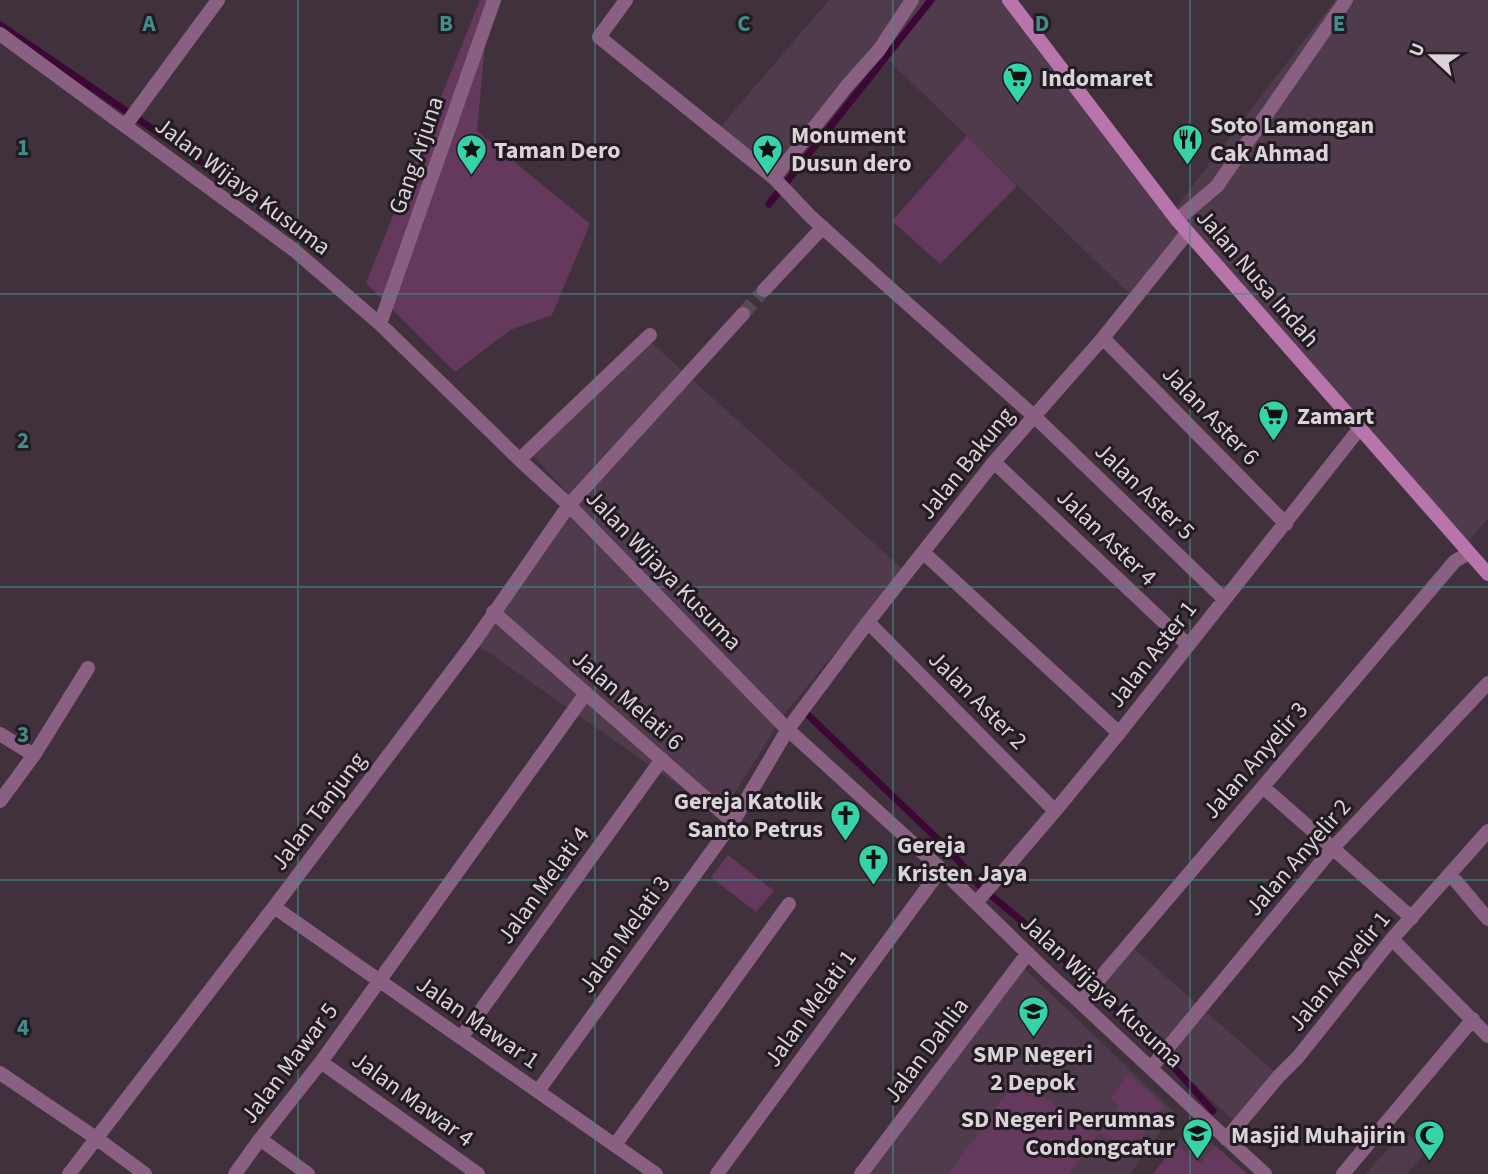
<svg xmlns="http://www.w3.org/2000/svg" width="1488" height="1174" font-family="'Source Sans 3',sans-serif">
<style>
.built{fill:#4f3b4b}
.green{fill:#64395d}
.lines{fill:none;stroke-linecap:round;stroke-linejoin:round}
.stream{stroke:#3c0636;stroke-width:7}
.street-tunnel{stroke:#574955;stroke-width:14;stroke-dasharray:14 7;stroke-linecap:butt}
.street{stroke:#896082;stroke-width:14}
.secondary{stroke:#b775ac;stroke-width:14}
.grid{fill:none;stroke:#428d89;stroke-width:2;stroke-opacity:0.55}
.labels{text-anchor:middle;stroke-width:6;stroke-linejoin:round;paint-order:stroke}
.poi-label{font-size:24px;font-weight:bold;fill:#dcd3da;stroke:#221b21;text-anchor:start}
.street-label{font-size:24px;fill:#dcd3da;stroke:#221b21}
.grid-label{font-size:23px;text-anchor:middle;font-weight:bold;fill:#428d89;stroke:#221b21;stroke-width:6;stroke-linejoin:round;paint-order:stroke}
</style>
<rect width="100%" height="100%" fill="#40313d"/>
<path class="built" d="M829 0H1016L1174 210 1335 0H1488V518L1466 545 1180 235 1134 298 879 51 769 178 717 131Z
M645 337 906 572 861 621 782 717 721 815 475 643 574 500 528 450Z
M1130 945 1279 1076 1237 1124 1093 988Z
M1022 966 1174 1112 1130 1174H866Z
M1191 1124 1247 1174H1153Z
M1403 1131 1427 1150 1407 1174H1366Z"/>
<path class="green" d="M480 0H489L477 131 590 224 552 315 510 330 455 372 366 283Z
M967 136 1017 186 940 264 892 221Z
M728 855 774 891 756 912 711 877Z
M1128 1073 1164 1106 1130 1152 1099 1133 1070 1174H949L1016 1080 1099 1133 1119 1106 1110 1099Z
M1176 1144 1200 1164 1216 1146 1247 1174H1153Z"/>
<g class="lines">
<path class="stream" d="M0 25 298 228
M769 204 931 0
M808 715 950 851 980 886 1024 923 1104 996 1171 1064 1213 1111"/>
<path class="street-tunnel" d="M743 314 764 290"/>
<path class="street" d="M626 0 599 37 774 178 810 216 883 282 1034 416 1224 599
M0 34 294 250 380 324 522 462 569 505 785 727 941 869 1050 975 1081 1003 1190 1105 1265 1174
M125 126 218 0
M774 178 847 86 879 50 912 0
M1177 220 1217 186 1346 0
M764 290 823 227
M380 324 494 0
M1103 338 1286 524
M520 459 650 335
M994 462 1188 645
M924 553 1119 733
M493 612 733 822
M868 622 1055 811
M0 734 34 755
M1263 787 1412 918
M0 801 34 755 88 668
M1450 874 1488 919
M976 903 1055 811 1119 733 1360 428
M274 907 656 1174
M1392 939 1488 1036
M1081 1003 1095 984 1455 561 1469 553
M461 1038 662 759
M321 1062 478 1174
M1151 1068 1332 849 1488 683
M0 1073 96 1138 145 1174
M538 1091 733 822 788 729 868 622 994 462 1103 338 1188 232
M260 1139 308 1174
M1226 1139 1279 1076 1298 1057 1392 939 1488 831
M615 1145 789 904
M69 1174 274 907 474 642 569 505 743 314
M235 1174 260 1139 321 1062 586 693
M717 1174 941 869
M861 1174 1028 953
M1343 1174 1473 1019"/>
<path class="secondary" d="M1009 0 1177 220 1488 574"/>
</g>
<path class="grid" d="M298 0V1174M595 0V1174M893 0V1174M1190 0V1174M0 294H1488M0 587H1488M0 880H1488"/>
<defs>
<symbol id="supermarket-pin" viewBox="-11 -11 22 30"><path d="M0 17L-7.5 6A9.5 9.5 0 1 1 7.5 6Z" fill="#34d4a8" stroke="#221b21"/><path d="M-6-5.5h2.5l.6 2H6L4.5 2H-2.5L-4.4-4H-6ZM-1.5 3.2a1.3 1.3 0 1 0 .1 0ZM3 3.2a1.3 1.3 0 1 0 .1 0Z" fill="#111"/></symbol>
<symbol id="restaurant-pin" viewBox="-11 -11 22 30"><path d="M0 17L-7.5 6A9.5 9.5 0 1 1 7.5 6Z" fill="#34d4a8" stroke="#221b21"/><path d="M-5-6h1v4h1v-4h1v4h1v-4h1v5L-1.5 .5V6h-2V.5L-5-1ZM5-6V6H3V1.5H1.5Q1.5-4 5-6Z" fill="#111"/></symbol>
<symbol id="sight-pin" viewBox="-11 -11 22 30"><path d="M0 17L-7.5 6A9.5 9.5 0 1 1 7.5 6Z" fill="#34d4a8" stroke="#221b21"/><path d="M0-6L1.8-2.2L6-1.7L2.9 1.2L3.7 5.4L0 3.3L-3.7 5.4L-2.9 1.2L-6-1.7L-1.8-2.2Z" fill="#111"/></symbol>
<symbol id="church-pin" viewBox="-11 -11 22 30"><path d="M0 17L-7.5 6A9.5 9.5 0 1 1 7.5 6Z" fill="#34d4a8" stroke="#221b21"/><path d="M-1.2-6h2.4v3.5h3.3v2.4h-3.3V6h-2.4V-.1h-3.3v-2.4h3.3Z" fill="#111"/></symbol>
<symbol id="school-pin" viewBox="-11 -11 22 30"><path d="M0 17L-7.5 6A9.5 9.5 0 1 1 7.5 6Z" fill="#34d4a8" stroke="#221b21"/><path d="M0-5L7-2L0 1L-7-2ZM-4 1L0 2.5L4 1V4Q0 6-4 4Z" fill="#111"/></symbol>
<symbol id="mosque-pin" viewBox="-11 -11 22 30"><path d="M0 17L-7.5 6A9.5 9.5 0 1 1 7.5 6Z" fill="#34d4a8" stroke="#221b21"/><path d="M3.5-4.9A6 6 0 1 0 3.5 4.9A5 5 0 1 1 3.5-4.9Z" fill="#111"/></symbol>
</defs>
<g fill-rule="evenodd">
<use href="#supermarket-pin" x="1000" y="60" width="35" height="47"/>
<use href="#restaurant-pin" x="1170" y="122" width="35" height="47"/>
<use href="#sight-pin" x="750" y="132" width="35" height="47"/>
<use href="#sight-pin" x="454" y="132" width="35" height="47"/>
<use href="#supermarket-pin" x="1256" y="398" width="35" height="47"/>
<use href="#church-pin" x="828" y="798" width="35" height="47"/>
<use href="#church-pin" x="856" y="842" width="35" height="47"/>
<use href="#school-pin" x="1016" y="994" width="35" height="47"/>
<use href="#school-pin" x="1180" y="1116" width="35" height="47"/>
<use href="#mosque-pin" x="1412" y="1118" width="35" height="47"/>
</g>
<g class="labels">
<g class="poi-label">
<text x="1041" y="86">Indomaret</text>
<text x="1210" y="133">Soto Lamongan<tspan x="1210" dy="28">Cak Ahmad</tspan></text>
<text x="791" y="143">Monument<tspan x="791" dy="28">Dusun dero</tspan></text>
<text x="494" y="158">Taman Dero</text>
<text x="1297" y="424">Zamart</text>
<text x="823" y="809" text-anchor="end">Gereja Katolik<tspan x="823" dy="28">Santo Petrus</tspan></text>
<text x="897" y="853">Gereja<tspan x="897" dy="28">Kristen Jaya</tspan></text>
<text x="1033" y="1062" text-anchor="middle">SMP Negeri<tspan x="1033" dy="28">2 Depok</tspan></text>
<text x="1175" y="1127" text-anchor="end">SD Negeri Perumnas<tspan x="1175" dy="28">Condongcatur</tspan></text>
<text x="1406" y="1143" text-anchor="end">Masjid Muhajirin</text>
</g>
<g class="street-label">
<text transform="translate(416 155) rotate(-71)" y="8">Gang Arjuna</text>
<text transform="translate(243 186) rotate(37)" y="8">Jalan Wijaya Kusuma</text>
<text transform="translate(1258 278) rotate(49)" y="8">Jalan Nusa Indah</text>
<text transform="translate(1211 415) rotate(46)" y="8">Jalan Aster 6</text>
<text transform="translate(966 463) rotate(-51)" y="8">Jalan Bakung</text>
<text transform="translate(1145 491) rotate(44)" y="8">Jalan Aster 5</text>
<text transform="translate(1107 537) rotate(44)" y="8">Jalan Aster 4</text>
<text transform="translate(664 570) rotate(46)" y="8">Jalan Wijaya Kusuma</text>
<text transform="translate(1152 654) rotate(-52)" y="8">Jalan Aster 1</text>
<text transform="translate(628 700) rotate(41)" y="8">Jalan Melati 6</text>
<text transform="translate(978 700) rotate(45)" y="8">Jalan Aster 2</text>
<text transform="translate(1255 760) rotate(-49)" y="8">Jalan Anyelir 3</text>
<text transform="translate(318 811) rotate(-53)" y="8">Jalan Tanjung</text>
<text transform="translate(1298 857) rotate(-49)" y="8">Jalan Anyelir 2</text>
<text transform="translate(543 885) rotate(-54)" y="8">Jalan Melati 4</text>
<text transform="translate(624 934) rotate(-54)" y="8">Jalan Melati 3</text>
<text transform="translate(1339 971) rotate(-51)" y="8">Jalan Anyelir 1</text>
<text transform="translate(1102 991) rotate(43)" y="8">Jalan Wijaya Kusuma</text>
<text transform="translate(810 1008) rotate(-54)" y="8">Jalan Melati 1</text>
<text transform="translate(478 1022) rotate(35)" y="8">Jalan Mawar 1</text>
<text transform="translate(926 1050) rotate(-53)" y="8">Jalan Dahlia</text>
<text transform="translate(289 1063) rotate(-53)" y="8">Jalan Mawar 5</text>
<text transform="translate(413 1099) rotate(36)" y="8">Jalan Mawar 4</text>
</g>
</g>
<g class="grid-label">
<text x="149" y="31">A</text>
<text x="446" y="31">B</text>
<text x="744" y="31">C</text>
<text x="1042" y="31">D</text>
<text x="1339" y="31">E</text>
<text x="23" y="155">1</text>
<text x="23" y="448">2</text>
<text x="23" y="742">3</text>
<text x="23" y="1035">4</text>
</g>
<g transform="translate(1432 56) rotate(292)" stroke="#221b21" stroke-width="5" paint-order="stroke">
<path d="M0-5L12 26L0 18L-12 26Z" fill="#dcd3da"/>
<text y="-10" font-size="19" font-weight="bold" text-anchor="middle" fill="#dcd3da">U</text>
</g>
</svg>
